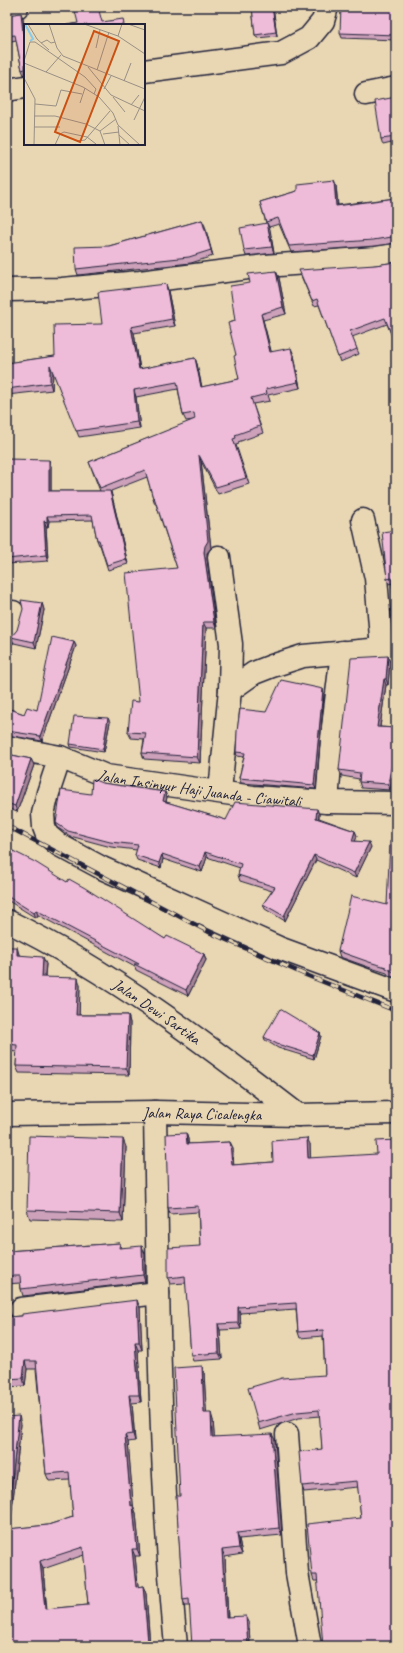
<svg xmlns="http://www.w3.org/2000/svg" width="403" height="1653" font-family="Caveat,sans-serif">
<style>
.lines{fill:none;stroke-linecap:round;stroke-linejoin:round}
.minor-casing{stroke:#22223b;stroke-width:25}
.major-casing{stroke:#22223b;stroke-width:25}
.minor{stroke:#e9d7b4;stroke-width:22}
.major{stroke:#e9d7b4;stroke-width:22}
.rail-casing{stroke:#22223b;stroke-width:4.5}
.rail{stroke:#e9d7b4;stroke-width:3;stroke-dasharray:9;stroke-linecap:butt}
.wall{fill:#cda1ba;stroke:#22223b;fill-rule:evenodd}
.shaded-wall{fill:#a78397;stroke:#22223b}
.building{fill:#eebbd8;stroke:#22223b;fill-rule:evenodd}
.labels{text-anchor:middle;stroke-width:4;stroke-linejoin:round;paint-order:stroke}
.street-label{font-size:16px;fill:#22223b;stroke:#e9d7b4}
.inset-river{fill:none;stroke:#88cae9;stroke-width:2}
.inset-road{fill:none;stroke:#998f84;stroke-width:1}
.view{fill:#ca5113;fill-opacity:0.15;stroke:#ca5113;stroke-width:2}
.inset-edge{fill:none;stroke:#22223b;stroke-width:2}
</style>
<rect width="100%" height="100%" fill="#e9d7b4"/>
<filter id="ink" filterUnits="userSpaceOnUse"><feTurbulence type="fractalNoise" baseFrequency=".025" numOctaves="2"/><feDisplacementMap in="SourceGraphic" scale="8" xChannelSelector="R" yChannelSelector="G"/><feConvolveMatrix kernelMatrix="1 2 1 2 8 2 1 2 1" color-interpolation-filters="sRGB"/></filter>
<g filter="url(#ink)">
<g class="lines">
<defs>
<g id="minor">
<path d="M7 8 17 7"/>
<path d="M144 71 281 53 309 38 323 21 327 7"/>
<path d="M7 90 25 87"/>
<path d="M366 94 396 88"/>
<path d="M7 290 62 289 140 282 265 266 376 258 396 255"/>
<path d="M363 520 376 578 382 649"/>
<path d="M219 557 231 644 230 690 220 791"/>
<path d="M7 633 13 612"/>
<path d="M230 690 254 673 272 666 303 656 382 649 396 650"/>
<path id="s1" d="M7 747 60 757 106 776 253 797 327 802 396 803"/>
<path d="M60 757 48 793 43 814 44 827 47 835 59 845 102 868 279 948 396 991"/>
<path d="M327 802 333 727 342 652"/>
<path id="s2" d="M7 921C112 972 206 1044 298 1115"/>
<path d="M155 1112C158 1290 159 1469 176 1646"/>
<path d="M21 1309 158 1293"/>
<path d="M287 1434 297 1573 310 1646"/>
</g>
<g id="major">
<path id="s3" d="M7 1114 155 1112 298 1115 396 1113"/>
</g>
</defs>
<use href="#minor" class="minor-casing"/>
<use href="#major" class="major-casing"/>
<use href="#minor" class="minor"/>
<use href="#major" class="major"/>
<defs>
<path id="rail" d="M7 826 211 933 306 975 396 1011"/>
</defs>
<use href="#rail" class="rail-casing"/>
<use href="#rail" class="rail"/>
</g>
<path class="wall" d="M252 7H273L277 36 257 38 255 35Z
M396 7V40L342 38 340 33Z
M7 15 23 18 25 33V74L24 75 22 70 16 40 7 42Z
M396 97V142L383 145 381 139Z
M334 180 336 185 338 205 396 198V243L375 246 291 252 279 224 269 227 274 253 246 256 244 250 266 223 260 202Z
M202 220 213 256 191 263 78 275 76 269 109 246Z
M396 262V346L387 324 352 337 359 354 340 362 319 305 314 306 301 276Z
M276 271 279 278 286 314 263 320 271 352 294 355 300 388 268 395 270 401 253 404 263 433 238 442 239 444 236 445 249 484 218 494 201 461 211 548 207 553V559L216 628H206L200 763 144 759 142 753 144 739 131 738 128 732 139 702 177 568 156 504H155L153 498 147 477 111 491 112 496 128 564 108 570 100 545H99L97 540 93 520 49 521 48 527H46L48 561 7 564V459L51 466V491H100L89 462 194 420 186 421 183 415 178 389 136 397 140 428 79 437 53 372 52 390 7 395V363L55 356 102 324 166 284 168 291 175 326 134 333 140 369 195 358 197 364 202 387 239 379 236 355 235 321 250 283Z
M396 530V613L394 608 392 583 389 584 387 579Z
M42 603 44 610 36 648 14 643 11 637Z
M74 642 76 646 42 741 7 735V708L24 714 37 710Z
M390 662 388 685H386L380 727 396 728V760L390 790 361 788 359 782V779L342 776 339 770Z
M324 694 316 789 241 783 239 778 244 757 237 756 236 752 266 712Z
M110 722 104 752 71 747 70 744Z
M7 754 31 759 34 765 17 812 7 808Z
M102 783 165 792 167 797 166 802 226 820 319 814V818L355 831 357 836 355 841 371 847 356 878 316 860 285 921 265 909 263 904 272 891 240 881 238 875 240 868 207 857 202 872 163 859 161 868 137 860 135 855 137 850 111 847 70 836 58 828 56 823 91 794Z
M396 841V978L388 975 387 973 371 968 340 957 338 951 387 905Z
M7 848 165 939 204 954 206 960 188 996 136 970 135 967 38 915 36 918 7 900Z
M7 947 19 954V956L46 964 45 977 80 985 79 1015H128L130 1023 129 1075 19 1073 16 1066 17 1052 7 1051Z
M320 1033 321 1036 314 1059 278 1048 265 1040 264 1037Z
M186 1133 188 1139V1144L230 1142 233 1148V1165L273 1162 310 1144V1158L396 1646 317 1581H314L312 1575 361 1518 358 1487 304 1492 302 1486 322 1449 320 1416 299 1418 260 1430 258 1423 325 1375 323 1336 300 1338 298 1332 296 1309 240 1313 241 1329 220 1330 222 1359 193 1361 191 1355 186 1283 170 1284 168 1278 200 1246 198 1212 170 1214 168 1208Z
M126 1147 123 1222 30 1219 27 1210Z
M120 1243 121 1248 145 1254V1282L23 1296 21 1289 20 1283 7 1284V1251Z
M140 1308 142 1350H138L141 1402 132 1403 135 1441 128 1442 133 1506 136 1513 140 1556H135L138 1587 143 1586 146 1594 150 1646H7V1417L21 1424 10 1529 48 1525 73 1517 70 1480 49 1481 46 1474 36 1369H27L25 1386 7 1387V1317ZM84 1555 88 1605 47 1609 43 1569Z
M204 1373 206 1413 213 1420 214 1437 275 1440 282 1535 239 1539 242 1554 225 1557 228 1617 249 1622 250 1646 189 1606H185L183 1600 180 1496Z"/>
<path class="shaded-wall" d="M272 7H273L277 36 276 32Z
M21 13 23 18 25 37 23 33Z
M334 180 336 185 338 211 336 206Z
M202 220 205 226 213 256 211 250Z
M267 223 270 229 274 253 272 247Z
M276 271 279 278 286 314 283 307Z
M166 284 168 291 175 326 172 319Z
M261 314 263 320 273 358 270 352Z
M131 327 134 333 141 376 139 369Z
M291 348 294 355 300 388 298 382Z
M195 358 197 364 203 394 201 387Z
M50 365 53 372 52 390 50 383Z
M134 390 136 397 140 428 137 422Z
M199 455 201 461 211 548 207 553V559L216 628 214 622 204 552Z
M49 460 51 466V497L49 491Z
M110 491 112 496 128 564 126 559Z
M47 516 49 521 48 527 47 522Z
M44 521 46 527 48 561 46 555Z
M42 603 44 610 36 648 34 642Z
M203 622 206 628 200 763 197 757Z
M74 642 76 646 42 741 40 736Z
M388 656 390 662 388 685 386 679Z
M384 679 386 685 379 733 377 727Z
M323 689 324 694 316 789 314 785Z
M108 718 110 722 104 752 103 749Z
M395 748 396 751V760L390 790 388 784Z
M31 759 34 765 17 812 15 806Z
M165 792 167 797 165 806 163 801Z
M317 809 319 814 318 823 316 818Z
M355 831 357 836 354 846 352 841Z
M369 842 371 847 356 878 354 873Z
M205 852 207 857 202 872 200 867Z
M162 854 163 859 161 868 159 863Z
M314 855 316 860 285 921 284 916Z
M36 910 38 915 36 918 34 913Z
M17 947 19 954V962L17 955Z
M204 954 206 960 188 996 186 990Z
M43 957 46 964 44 984 42 977Z
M78 978 80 985 79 1022 76 1015Z
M128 1015 130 1023 129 1075 126 1068Z
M320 1033 321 1036 314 1059 313 1055Z
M186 1133 188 1139 189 1150 187 1144Z
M307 1138 310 1144 311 1165 308 1158Z
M123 1139 126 1147 123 1222 120 1213Z
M230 1142 233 1148 234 1171 232 1165Z
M142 1246 145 1254V1282L143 1275Z
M137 1300 140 1308 142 1350 139 1342Z
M238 1307 240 1313 241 1329 238 1323Z
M218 1324 220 1330 222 1359 219 1353Z
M135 1342 138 1350 141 1402 139 1395Z
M25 1361 27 1369 25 1386 23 1378Z
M202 1366 204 1373 207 1420 204 1413Z
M129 1395 132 1403 135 1441 133 1434Z
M211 1413 213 1420 215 1444 212 1437Z
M19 1416 21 1424 9 1537 7 1530V1526Z
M272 1434 275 1440 282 1535 279 1528Z
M125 1435 128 1442 134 1513 131 1506Z
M133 1505 136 1513 140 1556 137 1549Z
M237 1533 239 1539 242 1554 239 1548Z
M132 1549 135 1556 139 1594 136 1587Z
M222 1550 225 1557 228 1624 226 1617Z
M40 1561 43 1569 47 1617 45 1609Z
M143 1586 146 1594 150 1646H149L148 1642Z
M246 1616 249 1622 250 1646H248Z"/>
<path class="building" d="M74 7H98L102 22 123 19 124 25H66L78 23Z
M252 7H272L276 32 255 35Z
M341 7H396V35L340 33Z
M21 13 23 33H25V69L22 70 15 35 7 36V15Z
M396 97V137L381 139 375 101Z
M334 180 336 206 396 198V238L392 237 373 240 289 246 278 218 266 222 260 202 297 191V184Z
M202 220 211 250 189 257 76 269 75 247 109 246Z
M267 223 272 247 244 250 240 228Z
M396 262V346L385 318 350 331 357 349 338 357 317 299 312 301 299 270 375 265Z
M276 271 283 307 261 314 270 352 291 348 298 382 266 389 267 394 251 398 260 426 235 435 236 438 233 439 246 478 216 487 199 455 208 541 205 546 204 552 214 622H203L197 757 142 753 146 733 128 732 131 701 139 702 126 573 177 568 154 497 153 498 145 470 100 488 89 462 195 419 194 413 183 415 177 382 134 390 137 422 76 431 50 365V383L7 389V363L55 356 54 325 102 324 98 292 166 284 172 319 131 327 139 369 195 358 201 387 239 379 234 356 236 355 228 323 235 321 230 286 250 283 248 274Z
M7 459 49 460V491H110L126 559 107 565 99 540H97L92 515 47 516V522L44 521 46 555 7 559Z
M396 530V608H394L392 578 387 579 382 532Z
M21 600 42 603 34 642 11 637 17 630 23 609Z
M52 637 74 642 40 736 7 731V708L24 714 27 707 37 710Z
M388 656 386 679H384L377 727 396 728V748H395L388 784 359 782 360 773 339 770 351 658Z
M281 680 323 689 314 785 239 778 245 753 236 752 237 731 240 709 266 712Z
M74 716 108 718 103 749 70 744Z
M7 754 31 759 15 806 7 803Z
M92 779 102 783 165 792 163 801 226 820 235 802 317 809 316 818 355 831 352 841 369 842 354 873 314 855 284 916 263 904 275 887 238 875 241 864 205 852 200 867 162 854 159 863 135 855 138 845 110 842 68 831 56 823 61 790 91 794Z
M390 841H396V973L386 968V967L369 962 338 951 351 896 387 905Z
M7 848 35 862 67 882 69 879 85 888 165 939 167 936 204 954 186 990 134 964H139L36 910 34 913 7 896Z
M7 947H17V955L43 957 42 977 78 978 76 1015H128L126 1068 16 1066 17 1045 7 1044Z
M280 1009 320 1033 313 1055 277 1044 264 1037Z
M186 1133 187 1144 230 1142 232 1165 273 1162 272 1141 307 1138 308 1158 377 1154 376 1141 396 1140V1646H323L317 1575H312L307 1524 361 1518 357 1481 302 1486 299 1452 322 1449 319 1410 297 1412 258 1423 248 1388 282 1378 325 1375 323 1330 298 1332 296 1303 238 1307V1323L218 1324 219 1353 191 1355 185 1276 168 1278V1248L200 1246 198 1206 168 1208 166 1134Z
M29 1136 123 1139 120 1213 27 1210Z
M120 1243 119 1248 142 1246 143 1275 21 1289 20 1276H7V1251Z
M137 1300 139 1342H135L139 1395H129L133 1434 125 1435 131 1506 133 1505 137 1549H132L136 1587 143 1586 148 1642 141 1643V1646H7V1529L48 1525 73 1517 69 1472 46 1474 36 1361H25L23 1378 7 1379V1317L22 1316V1314ZM83 1547 88 1605 45 1609 40 1561Z
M202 1366 204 1413H211L212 1437 272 1434 279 1528 237 1533 239 1548 222 1550 226 1617 246 1616 248 1646H192L189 1599 183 1600 176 1496H180L174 1368Z
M19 1416 7 1526V1417Z"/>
</g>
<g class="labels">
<g class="street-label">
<text dy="6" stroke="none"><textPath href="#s1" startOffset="198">Jalan Insinyur Haji Juanda - Ciawitali</textPath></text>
<text dy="6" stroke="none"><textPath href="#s2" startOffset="175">Jalan Dewi Sartika</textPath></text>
<text dy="6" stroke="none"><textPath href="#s3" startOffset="195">Jalan Raya Cicalengka</textPath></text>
</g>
</g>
<g transform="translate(24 24)">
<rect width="121" height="121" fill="#e9d7b4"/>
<path class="inset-river" d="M1 0 9 15 6 17"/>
<path class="inset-road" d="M4 0 13 15 25 26M25 0 33 24 39 32 121 65M60 0 94 12 121 30M104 0 121 6M94 12 98 0M17 19 23 16 27 19 31 18M72 24 76 6M0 37 6 18H11L61 53 72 65 70 70M0 39 22 48 37 31M64 43 87 71 121 87M73 46 85 8M22 48 59 63 75 73 89 89 94 101 116 121M0 54 11 75 10 121M100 57 107 39M80 65 87 52M89 73 101 88M56 79 61 64M11 80 32 82M107 81 115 71M32 82 37 66 58 70M10 92H31L62 100 76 107 81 121M110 96 121 73M94 102 96 121M10 103H36M76 107 92 95M79 110 95 108M95 111 106 121M54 117 61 116 86 87M31 121 36 110 40 108 63 113 72 120"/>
<path class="view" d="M70 7 95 17 56 118 31 108Z"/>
<rect width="121" height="121" class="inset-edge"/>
</g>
<rect width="403" height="1653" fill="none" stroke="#e9d7b4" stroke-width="24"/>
<rect x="12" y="12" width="379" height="1629" fill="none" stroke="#22223b" stroke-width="1.5" filter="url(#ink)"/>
</svg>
